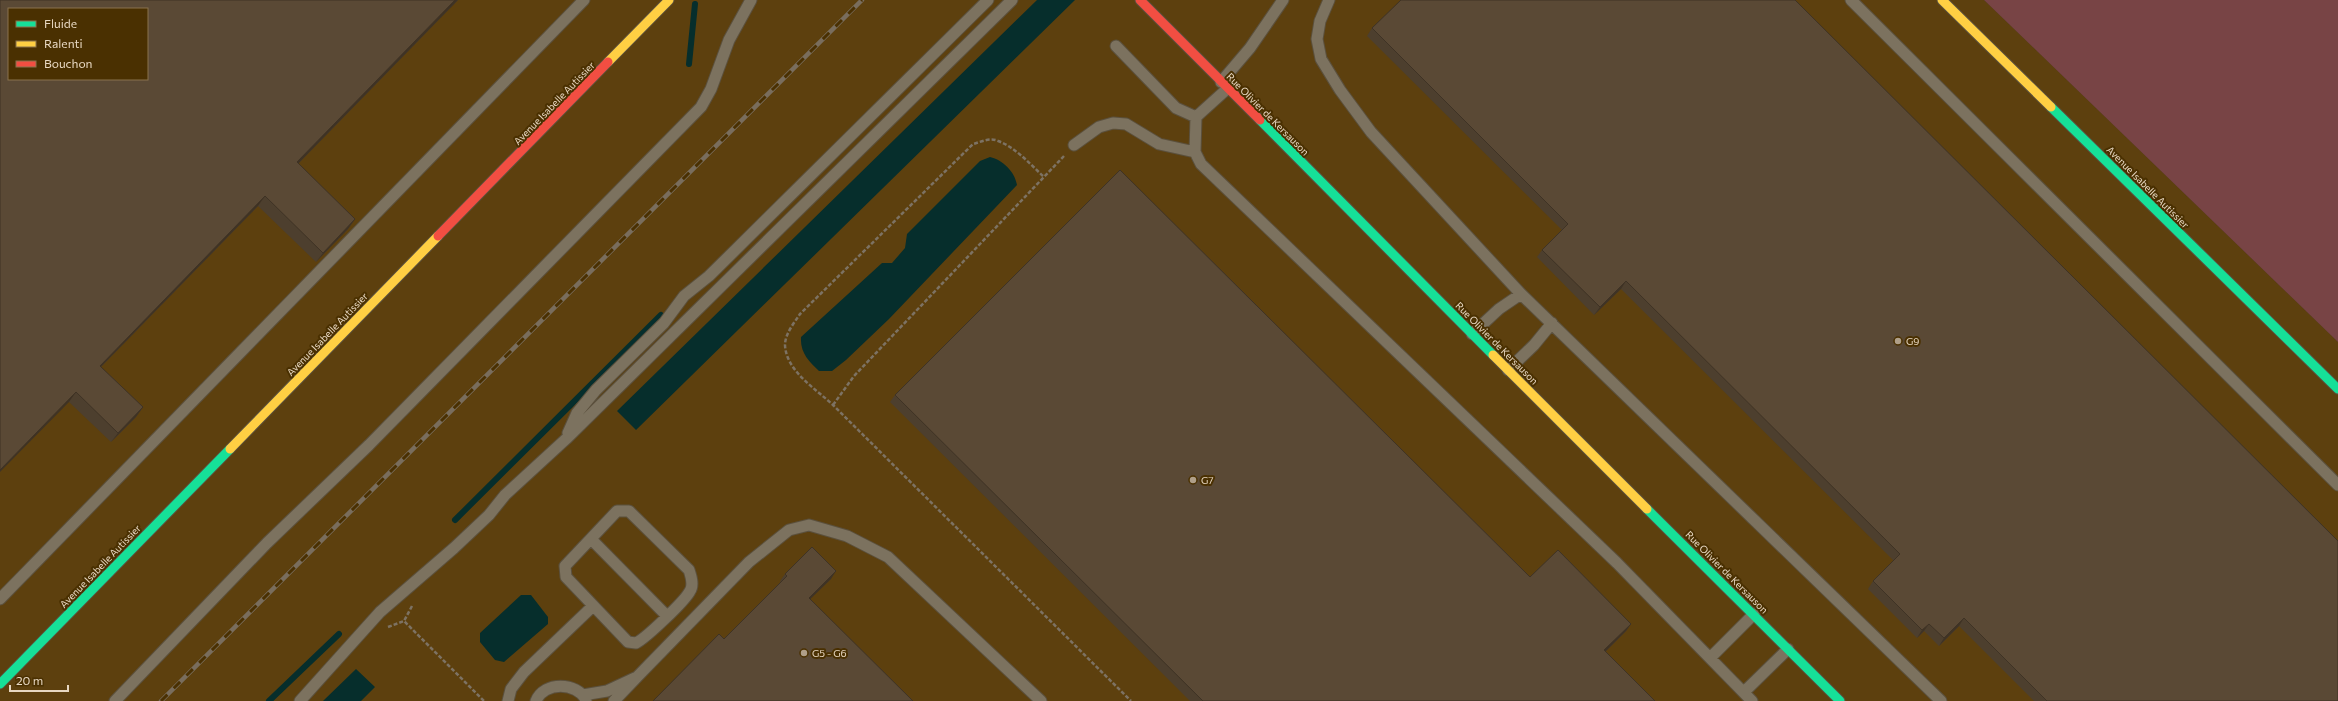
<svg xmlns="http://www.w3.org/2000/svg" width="2338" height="701" font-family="Commissioner,sans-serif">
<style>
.built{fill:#5d400e;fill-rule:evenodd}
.green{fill:#784445}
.water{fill:#062e2c}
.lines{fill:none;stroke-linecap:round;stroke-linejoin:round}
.stream{stroke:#062e2c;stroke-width:6}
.lane-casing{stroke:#5b503d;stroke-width:13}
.fast-casing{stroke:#5b503d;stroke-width:11}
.slow-casing{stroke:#5b503d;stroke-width:11}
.jam-casing{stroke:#5b503d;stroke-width:11}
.path{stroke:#7d7263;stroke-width:2.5;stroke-dasharray:4 2;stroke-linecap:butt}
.lane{stroke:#7c725f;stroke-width:11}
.fast{stroke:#16e098;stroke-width:9}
.slow{stroke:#ffcf43;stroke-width:9}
.jam{stroke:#f24e42;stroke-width:9}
.rail-casing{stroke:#796d5d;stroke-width:4.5}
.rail{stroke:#4a3001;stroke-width:3;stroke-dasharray:9;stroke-linecap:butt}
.wall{fill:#4d3f2e}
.shaded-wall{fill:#3f3325}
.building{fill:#5a4935;stroke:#3f3325;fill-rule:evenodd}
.poi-dot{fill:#af9f89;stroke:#4a3001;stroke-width:1.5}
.labels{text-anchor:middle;stroke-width:4;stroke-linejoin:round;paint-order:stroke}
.street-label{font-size:10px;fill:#e8d8c2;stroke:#4a3001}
.poi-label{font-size:10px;fill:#e8d8c2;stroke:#4a3001;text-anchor:start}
</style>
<rect width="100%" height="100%" fill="#45361e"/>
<path class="built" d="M0 0H1984L2338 342V701H0ZM9 9H147V79H9Z"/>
<path class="green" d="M1984 0H2338V342Z"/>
<path class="water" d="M1037 0H1075L636 430 617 411Z
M990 157C1003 160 1015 172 1017 185L889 319 846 360 832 371H819C809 361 800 353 801 337L882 263H892L905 248 907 234 980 161Z
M521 595H531L548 617V624L504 662 495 660 480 642V633Z
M356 669 375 687 361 701H323Z"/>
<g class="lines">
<path class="stream" d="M689 64 695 4
M455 520 661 315
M269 701 339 634"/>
<defs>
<path id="lane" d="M1329 0 1320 21 1317 39 1321 59 1340 90 1371 132 1521 294 1941 701
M1851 0 2338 485
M1116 46 1176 108 1196 117 1227 89
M1221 82 1250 48 1283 0
M1196 117 1195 152 1201 164 1617 563 1752 701
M1074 145 1099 127 1113 123 1126 124 1159 144 1195 152
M1472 334 1499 309 1521 294
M1508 370 1534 345 1552 323
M568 433 577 413 596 390 664 323 684 296 709 276 988 0
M617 511H629L689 570C691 576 694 585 690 591 685 601 646 638 636 643L628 642 566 577 565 566Z
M591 539 667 616
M0 599 584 0
M1710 658 1754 614
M637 677 749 562 789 530 809 525 847 536 888 557 1041 701
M1744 692 1788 649
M583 695 607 691 637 677 614 701
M115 701 267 543 369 445 701 107 711 89 729 40 751 0
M300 701 380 612 454 548 489 515 505 495 566 439 1012 0
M508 701 511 689 524 672 593 606
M536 701C544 681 577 682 586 700"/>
<path id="fast" d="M2051 107 2338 389
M1260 120 1493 355
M1647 509 1840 701
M0 684 230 449"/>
<path id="slow" d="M1942 0 2051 107
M608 62 669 0
M1493 355 1647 509
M230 449 438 236"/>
<path id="jam" d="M1140 0 1260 120
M438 236 608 62"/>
</defs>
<use href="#lane" class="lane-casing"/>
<use href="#fast" class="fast-casing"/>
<use href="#slow" class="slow-casing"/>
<use href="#jam" class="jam-casing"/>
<path class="path" d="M1043 176C1030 164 1015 147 998 141 990 137 981 142 973 144L800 314C794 323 785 334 785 345 786 371 816 389 833 405L1131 701
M833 405 854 376 1064 156
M412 606 404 621 484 701
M388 627 404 621"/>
<use href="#lane" class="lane"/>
<use href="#fast" class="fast"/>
<use href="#slow" class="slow"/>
<use href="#jam" class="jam"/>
<defs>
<path id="rail" d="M161 701 862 0"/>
</defs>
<use href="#rail" class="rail-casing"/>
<use href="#rail" class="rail"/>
</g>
<path class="wall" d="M0 0H458L298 164 355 219 348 229 316 262 258 206 101 367 143 407 136 417 111 442 69 402Z
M1372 28 2338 701H2034L1959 626 1939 646 1924 631 1917 638 1868 589 1873 581 1894 561 1621 289 1594 315 1537 257 1542 250 1562 230 1367 36Z
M895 395 1530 577 1631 624 1626 631 1605 652 1655 701H1190L890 402Z
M785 574 831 579 810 599 724 639 781 583 780 581Z"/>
<path class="shaded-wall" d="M455 0H458L290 172 297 162Z
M265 196 258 206 93 375 100 366Z
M355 219 348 229 316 262 323 253Z
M1626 281 1621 289 1594 315 1600 307Z
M76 392 69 402 0 472V470Z
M143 407 136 417 111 442 118 433Z
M836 571 831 579 804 605 809 598Z
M1964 618 1959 626 1939 646 1944 638Z
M1631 624 1626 631 1599 658 1604 650Z
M1929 624 1924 631 1917 638 1922 630Z"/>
<path class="building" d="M0 0H455L297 162 355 219 323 253 265 196 100 366 143 407 118 433 76 392 0 470ZM9 9H147V79H9Z
M1401 0H1795L2338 541V701H2047L1964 618 1944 638 1929 624 1922 630 1873 581 1900 554 1626 281 1600 307 1542 250 1568 224 1372 28Z
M1120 170 1530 577 1558 550 1631 624 1604 650 1655 701H1203L895 395Z
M812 547 836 571 809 598 913 701H653L719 634 724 639 787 576 785 574Z"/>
<g class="poi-dot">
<circle cx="1898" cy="341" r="4"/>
<circle cx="1193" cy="480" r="4"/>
<circle cx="804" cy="653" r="4"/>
</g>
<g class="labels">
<g class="street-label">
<text transform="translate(554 103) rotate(-46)" y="4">Avenue Isabelle Autissier</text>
<text transform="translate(1268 114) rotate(45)" y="4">Rue Olivier de Kersauson</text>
<text transform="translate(2148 187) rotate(45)" y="4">Avenue Isabelle Autissier</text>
<text transform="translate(327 334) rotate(-46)" y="4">Avenue Isabelle Autissier</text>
<text transform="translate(1497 343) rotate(45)" y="4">Rue Olivier de Kersauson</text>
<text transform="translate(100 566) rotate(-46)" y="4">Avenue Isabelle Autissier</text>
<text transform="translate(1727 572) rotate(45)" y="4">Rue Olivier de Kersauson</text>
</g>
<g class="poi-label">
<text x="1906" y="345">G9</text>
<text x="1201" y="484">G7</text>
<text x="812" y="657">G5 - G6</text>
</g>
</g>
<rect x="8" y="8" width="140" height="72" fill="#4a3001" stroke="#89734e"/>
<rect x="16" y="21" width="20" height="6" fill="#16e098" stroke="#89734e"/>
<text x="44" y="28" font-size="12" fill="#e8d8c2">Fluide</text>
<rect x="16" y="41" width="20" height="6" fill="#ffcf43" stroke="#89734e"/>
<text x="44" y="48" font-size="12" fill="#e8d8c2">Ralenti</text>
<rect x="16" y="61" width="20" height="6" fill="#f24e42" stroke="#89734e"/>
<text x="44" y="68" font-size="12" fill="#e8d8c2">Bouchon</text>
<path d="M10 685v6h58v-6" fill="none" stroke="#e8d8c2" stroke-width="2"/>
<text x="16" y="685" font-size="12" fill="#e8d8c2" stroke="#4a3001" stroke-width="3" paint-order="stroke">20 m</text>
</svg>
